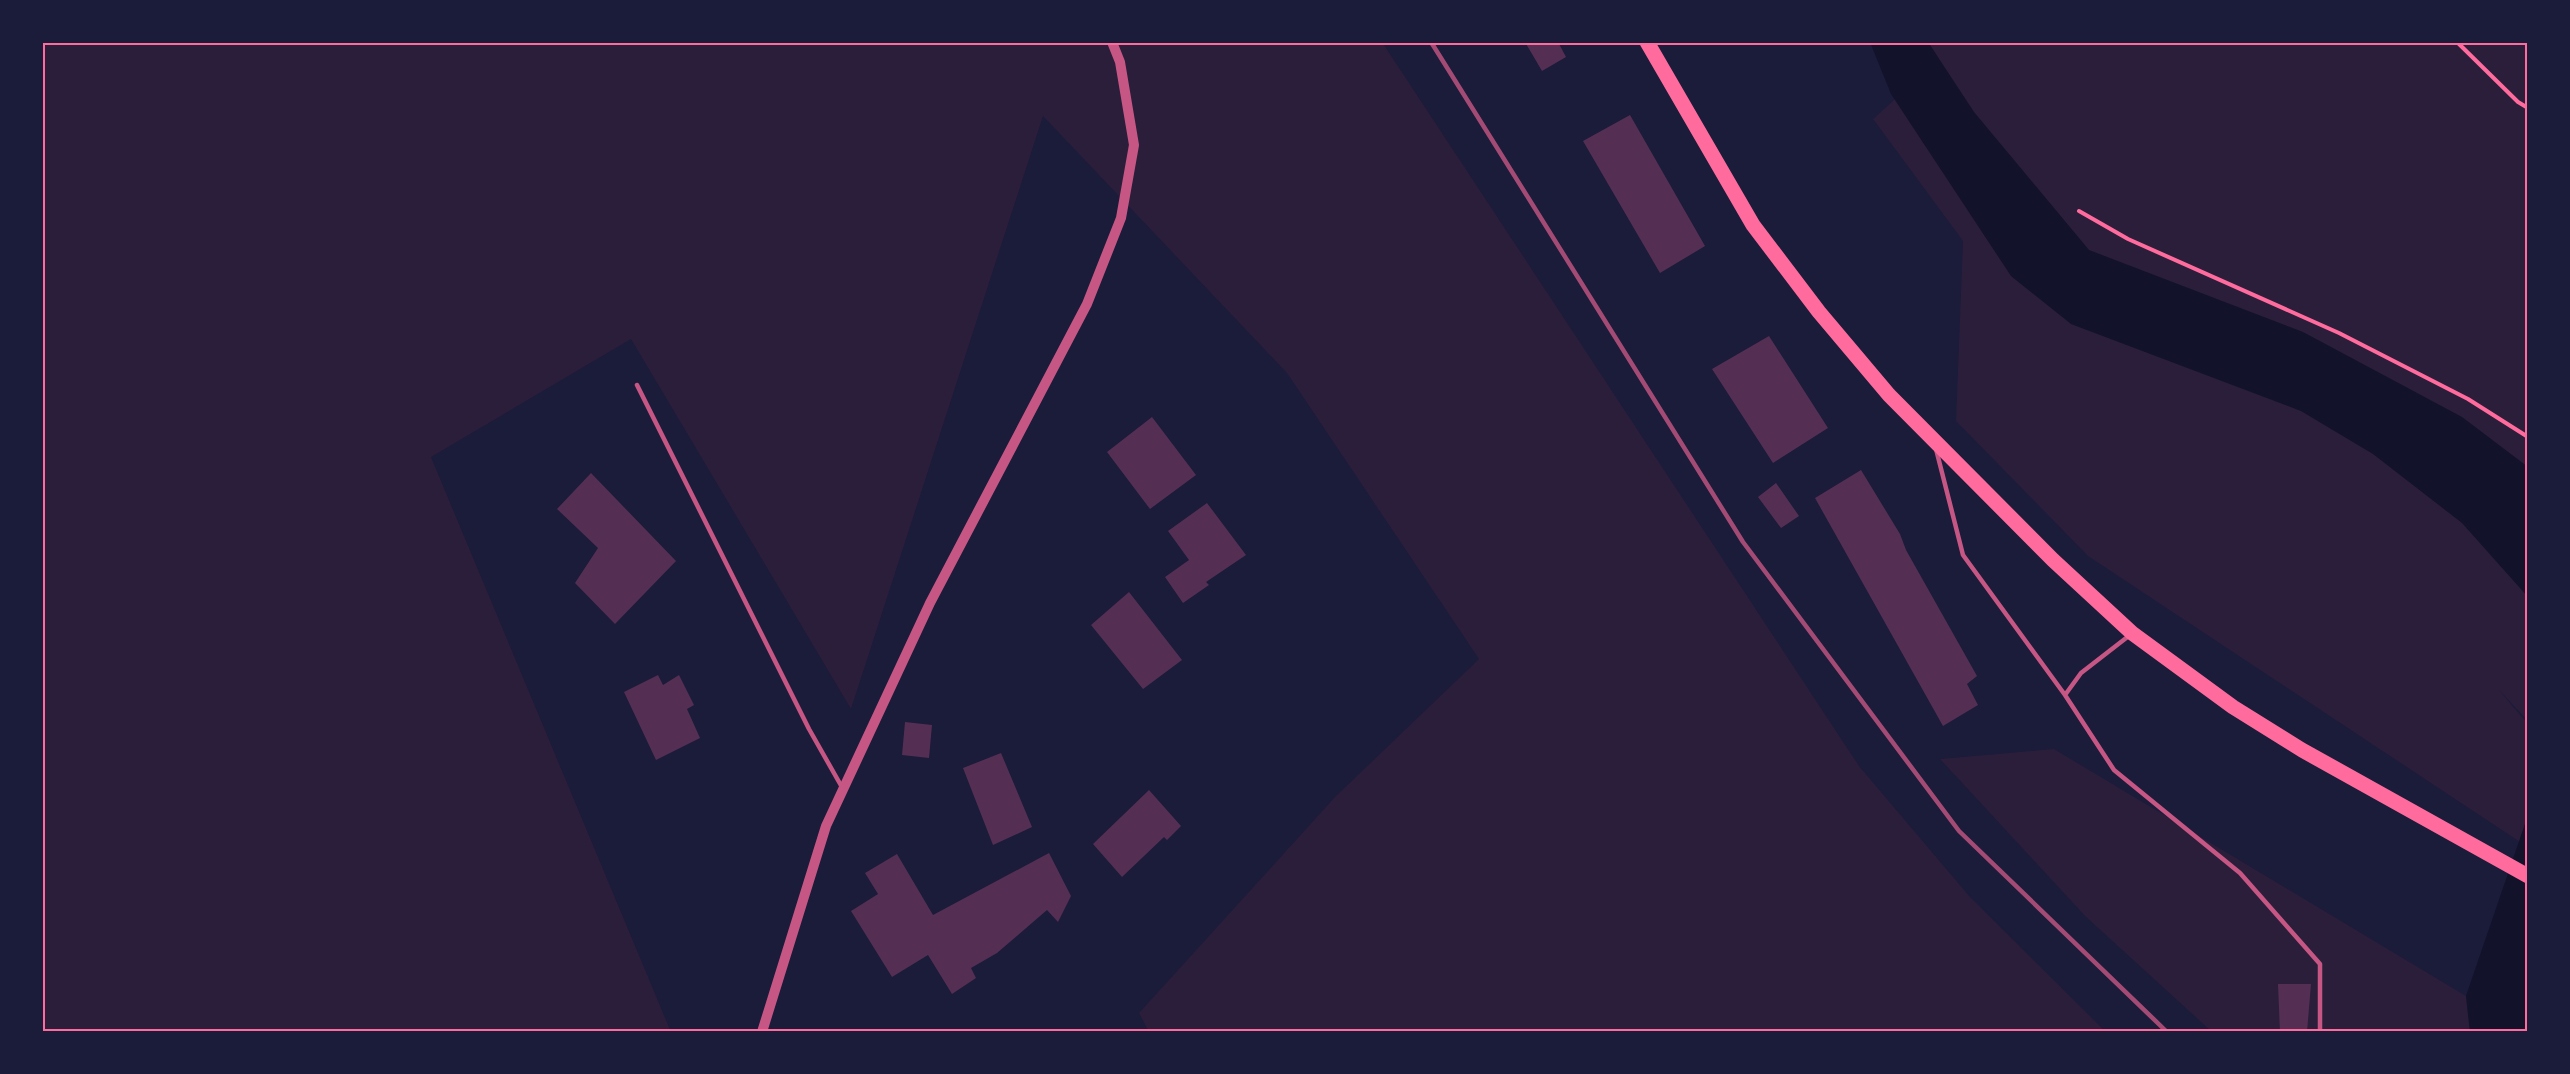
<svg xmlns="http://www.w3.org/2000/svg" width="2570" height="1074" font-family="'Space Grotesk',sans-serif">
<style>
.green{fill:#2a1e3b}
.water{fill:#12122b}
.building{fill:#542f53}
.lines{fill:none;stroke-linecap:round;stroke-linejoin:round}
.path{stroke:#ff6b9d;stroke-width:4}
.service{stroke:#c65784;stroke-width:4.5}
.tertiary{stroke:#c65784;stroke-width:10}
.primary{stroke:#ff6b9d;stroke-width:15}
.rail{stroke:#a44b75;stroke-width:4.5}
.neatline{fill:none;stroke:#ff6b9d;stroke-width:2}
</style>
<rect width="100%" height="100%" fill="#1b1b3a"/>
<path class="green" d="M42 42H1382L1859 766 1970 897 2106 1032H1149L1139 1013 1335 797 1479 659 1287 373 1043 116 851 709 631 339 431 457 671 1032H42Z
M1928 42H2528V721L2498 689 2528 724V815L2520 842 2088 556 1956 421 1963 241 1873 119 1939 59Z
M2054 749 2466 996 2470 1032H2212L2085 916 1940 759Z"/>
<path class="water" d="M1870 42H1928L1974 112 2089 250 2303 332 2462 417 2528 467V597L2462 523 2373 454 2301 411 2071 324 2011 276 1891 94Z
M2528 815V1032H2470L2466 996Z"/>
<path class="building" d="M1525 42H1558L1566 57 1542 71Z
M1630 115 1705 246 1660 273 1583 141Z
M1769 336 1828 428 1773 463 1712 369Z
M1152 417 1196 475 1150 509 1107 452Z
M1861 470 1900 534 1906 550 1977 676 1967 684 1978 705 1943 726 1815 498Z
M591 473 676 561 615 624 575 583 598 548 557 509Z
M1776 483 1799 516 1781 528 1758 497Z
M1207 503 1246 555 1206 582 1209 585 1183 603 1165 577 1189 560 1168 531Z
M1129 592 1182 660 1143 689 1091 625Z
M658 675 663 685 679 675 694 705 687 709 700 738 656 760 624 692Z
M905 722 932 725 929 758 902 755Z
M1001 753 1032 827 993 845 963 768Z
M1149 790 1181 826 1167 840 1164 837 1122 877 1093 844Z
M1049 853 1071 896 1058 922 1047 910 997 953 971 968 976 978 952 994 928 955 892 977 851 911 878 894 865 873 897 854 933 915Z
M2278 984H2311L2307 1032H2280Z"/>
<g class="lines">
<path class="path" d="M2457 42 2518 102 2528 108
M2079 211 2128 239 2339 333 2468 399 2528 437"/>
<path class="service" d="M637 385 809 729 843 789
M1936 449 1963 555 2065 695
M2130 635 2081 673 2065 695 2114 770 2240 873 2320 964V1032"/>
<path class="tertiary" d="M762 1032 826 826 930 603 1087 304 1121 218 1134 145 1120 62 1112 42"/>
<path class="primary" d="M1647 42 1753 225 1819 312 1889 395 2053 560 2132 633 2233 707 2302 750 2528 876"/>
<path class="rail" d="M1431 42 1743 542 1959 831 2167 1032"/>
</g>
<rect width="2570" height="1074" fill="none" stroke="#1b1b3a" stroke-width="87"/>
<rect x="44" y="44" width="2482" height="986" class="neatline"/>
</svg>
